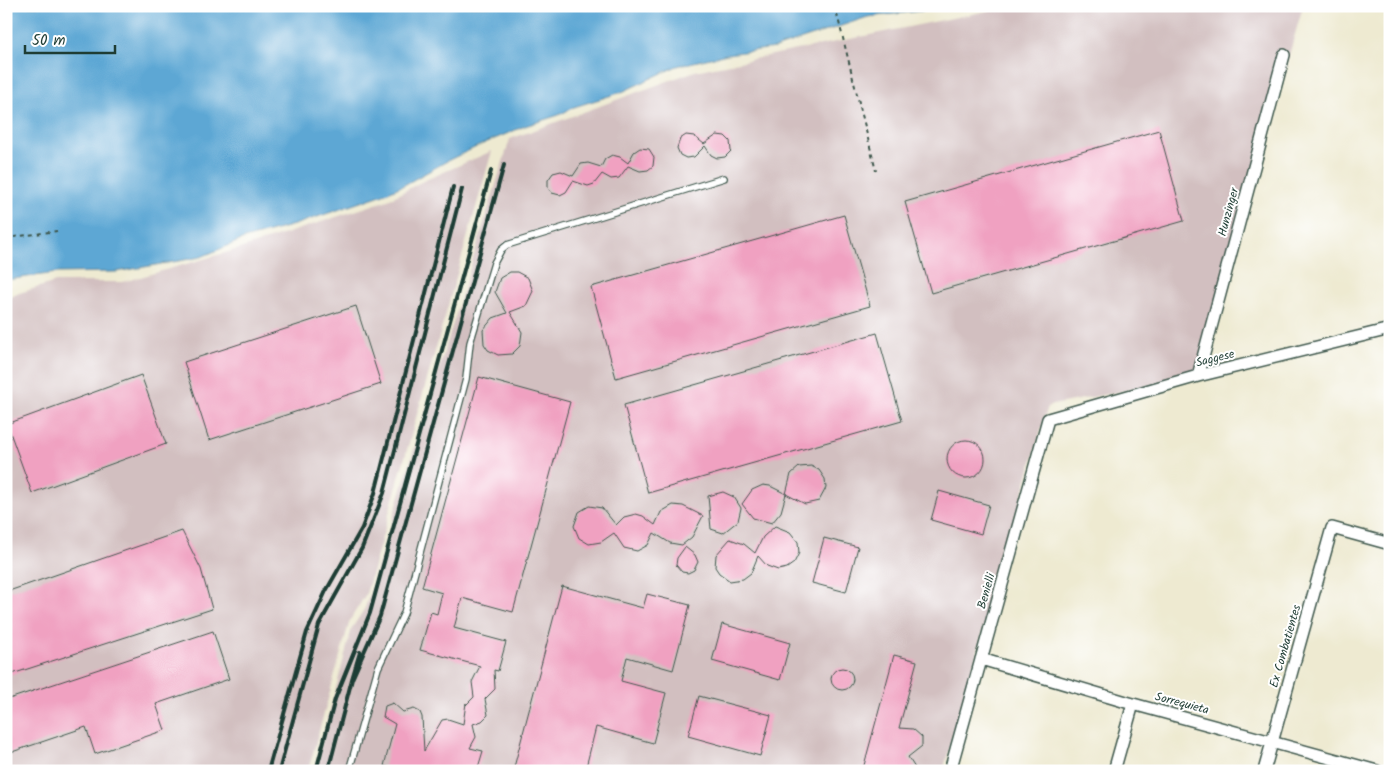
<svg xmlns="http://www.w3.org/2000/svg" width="1396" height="777" font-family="Kalam,sans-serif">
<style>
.industrial{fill:#d2bfc0}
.water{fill:#5da7d4;stroke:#3e7284}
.building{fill:#f0a1c1}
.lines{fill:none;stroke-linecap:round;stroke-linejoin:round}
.lane-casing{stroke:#3e574c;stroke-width:8}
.street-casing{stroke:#3e574c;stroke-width:14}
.path{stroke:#3e574c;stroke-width:2;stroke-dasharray:4 4;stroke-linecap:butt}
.lane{stroke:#fff;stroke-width:5.5}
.street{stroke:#fff;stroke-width:11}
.rail{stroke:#1f3d34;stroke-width:4}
.labels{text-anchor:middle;stroke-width:4;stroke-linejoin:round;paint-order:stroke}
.street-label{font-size:12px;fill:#1f3d34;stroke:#fff}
</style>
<rect width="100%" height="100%" fill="#fff"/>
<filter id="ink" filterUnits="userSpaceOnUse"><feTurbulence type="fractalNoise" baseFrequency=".02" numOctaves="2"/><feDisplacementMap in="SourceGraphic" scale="10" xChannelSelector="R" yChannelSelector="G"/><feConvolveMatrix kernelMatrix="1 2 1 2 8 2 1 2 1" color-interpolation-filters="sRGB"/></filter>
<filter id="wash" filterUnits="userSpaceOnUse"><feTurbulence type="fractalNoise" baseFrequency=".0096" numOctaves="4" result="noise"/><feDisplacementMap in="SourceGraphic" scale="20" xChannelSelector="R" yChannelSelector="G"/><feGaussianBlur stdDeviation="1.12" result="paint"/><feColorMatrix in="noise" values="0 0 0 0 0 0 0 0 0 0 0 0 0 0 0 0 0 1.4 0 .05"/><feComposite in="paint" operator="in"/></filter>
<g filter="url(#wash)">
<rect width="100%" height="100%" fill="#eeead1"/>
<path class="industrial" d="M1011 6H1303L1198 376 1048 406 943 771H314L352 628 365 608 510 139 695 71Z
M492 151 366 594 350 620 308 771H6V297L56 282H123L239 249 388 200 421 182Z"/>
<path class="water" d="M6 6H965L868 17 775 48 727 54 677 66 622 92 574 107 559 115 525 126 485 143 449 160 404 185 381 195 294 225 244 239 201 257 116 272 56 273 6 280Z"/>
<g id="blocks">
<path class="building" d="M1159 130 1184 221 931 293 905 202Z
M686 135 694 136 704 144 717 135 725 136 730 141 731 151 725 157 717 158 711 155 705 146 694 157 686 158 680 155 677 148 680 139Z
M640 148 649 149 654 157 653 166 648 170 640 171 628 166 619 178 611 179 602 174 594 184 588 186 573 181 566 192 560 195 552 193 548 188V180L553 173 561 171 573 176 581 164 588 163 601 167 605 159 612 155 620 157 628 163 634 152Z
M844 215 870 306 616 378 591 287Z
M510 272H517L528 278 533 291 526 306 510 312 522 332 520 346 512 354 498 355 488 350 484 344 483 330 493 318 507 313 495 292 500 278Z
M356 306 381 384 209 440 184 362Z
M877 333 902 421 648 493 624 405Z
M141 375 166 444 32 493 7 424Z
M479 377 570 402 513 612 462 598 454 628 506 642 498 671 494 670 495 689 485 699 488 715 482 721 473 724 476 737 470 748 483 751 477 771H402L384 766 395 724 383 717 385 706 393 703 403 712 414 709 420 712 422 717 424 751 442 720 448 719 463 724 466 703V705L474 697 472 682 480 666 420 650 431 612 437 614 442 593 422 587Z
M947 459a19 19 0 1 1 38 0a19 19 0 1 1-38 0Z
M811 466 819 470 825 479 826 488 819 501 805 504 786 494 781 512 772 523 753 518 742 504 752 490 763 485 770 486 786 494 791 474 799 467Z
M939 491 989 505 981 534 931 520Z
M723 492 734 497 741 508 738 521 723 533 711 529 708 496Z
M673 505 683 506 703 516 692 537 682 545 670 543 654 533 648 545 637 551 624 548 614 533 601 542 589 544 579 538 574 526 579 512 589 506 602 508 616 525 624 517 636 514 643 516 655 525 661 512Z
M775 526 790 532 798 542 799 553 794 563 787 568 778 570 767 566 758 556 751 573 743 579 730 581 719 573 715 567 716 555 730 539 744 544 755 553 763 537Z
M182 531 201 569 212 609 6 676V592Z
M824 538 858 547 846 592 812 583Z
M685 547 695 555 698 562 694 570 688 573 682 572 676 565 677 558Z
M562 586 643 608 647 594 690 605 673 670 627 657 621 681 666 693 653 743 596 727 585 771H513Z
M722 624 790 643 780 680 712 661Z
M213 631 229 679 156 704 165 730 95 754 86 727 6 754V700Z
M894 655 917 661 899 728 913 729 922 737V746L908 757 917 771H872L863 769Z
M831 679a11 11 0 1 1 22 0a11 11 0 1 1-22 0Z
M699 696 771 715 760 756 688 736Z"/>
</g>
</g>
<g filter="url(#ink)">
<use href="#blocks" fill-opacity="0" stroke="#3e574c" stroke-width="1"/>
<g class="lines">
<defs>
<path id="lane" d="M349 771 378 668 404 613 466 379 470 343 494 263 501 250 507 245 724 178"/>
<path id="street" d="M1198 376 1284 55
M981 659 1133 704 1377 771
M950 771 1048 419 1198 376 1390 329
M1114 771 1133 704
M1264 771 1332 528 1390 544"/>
</defs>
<use href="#lane" class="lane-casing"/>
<use href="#street" class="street-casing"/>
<path class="path" d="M835 6 876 171
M6 238 57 231"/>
<use href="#lane" class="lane"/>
<use href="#street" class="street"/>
<path class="rail" d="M360 652 352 679 380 616 504 165
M268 771 307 632 326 591 362 528 375 493 453 187
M279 771 319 625 362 548 384 493 462 189
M316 771 335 699 370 613 491 171
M328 771 352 679"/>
</g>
</g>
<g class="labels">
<g class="street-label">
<text transform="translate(1228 212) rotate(-75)" y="4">Hunzinger</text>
<text transform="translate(1215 358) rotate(-14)" y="4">Saggese</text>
<text transform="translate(986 591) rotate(-74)" y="4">Benielli</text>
<text transform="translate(1285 646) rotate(-74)" y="4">Ex Combatientes</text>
<text transform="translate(1182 703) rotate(15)" y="4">Sorrequieta</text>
</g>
</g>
<rect width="1396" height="777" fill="none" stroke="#fff" stroke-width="25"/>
<path d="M25 45v8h90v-8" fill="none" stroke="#1f3d34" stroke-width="2.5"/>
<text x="32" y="45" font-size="15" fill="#1f3d34" stroke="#ffffff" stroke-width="4" paint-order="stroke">50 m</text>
</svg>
